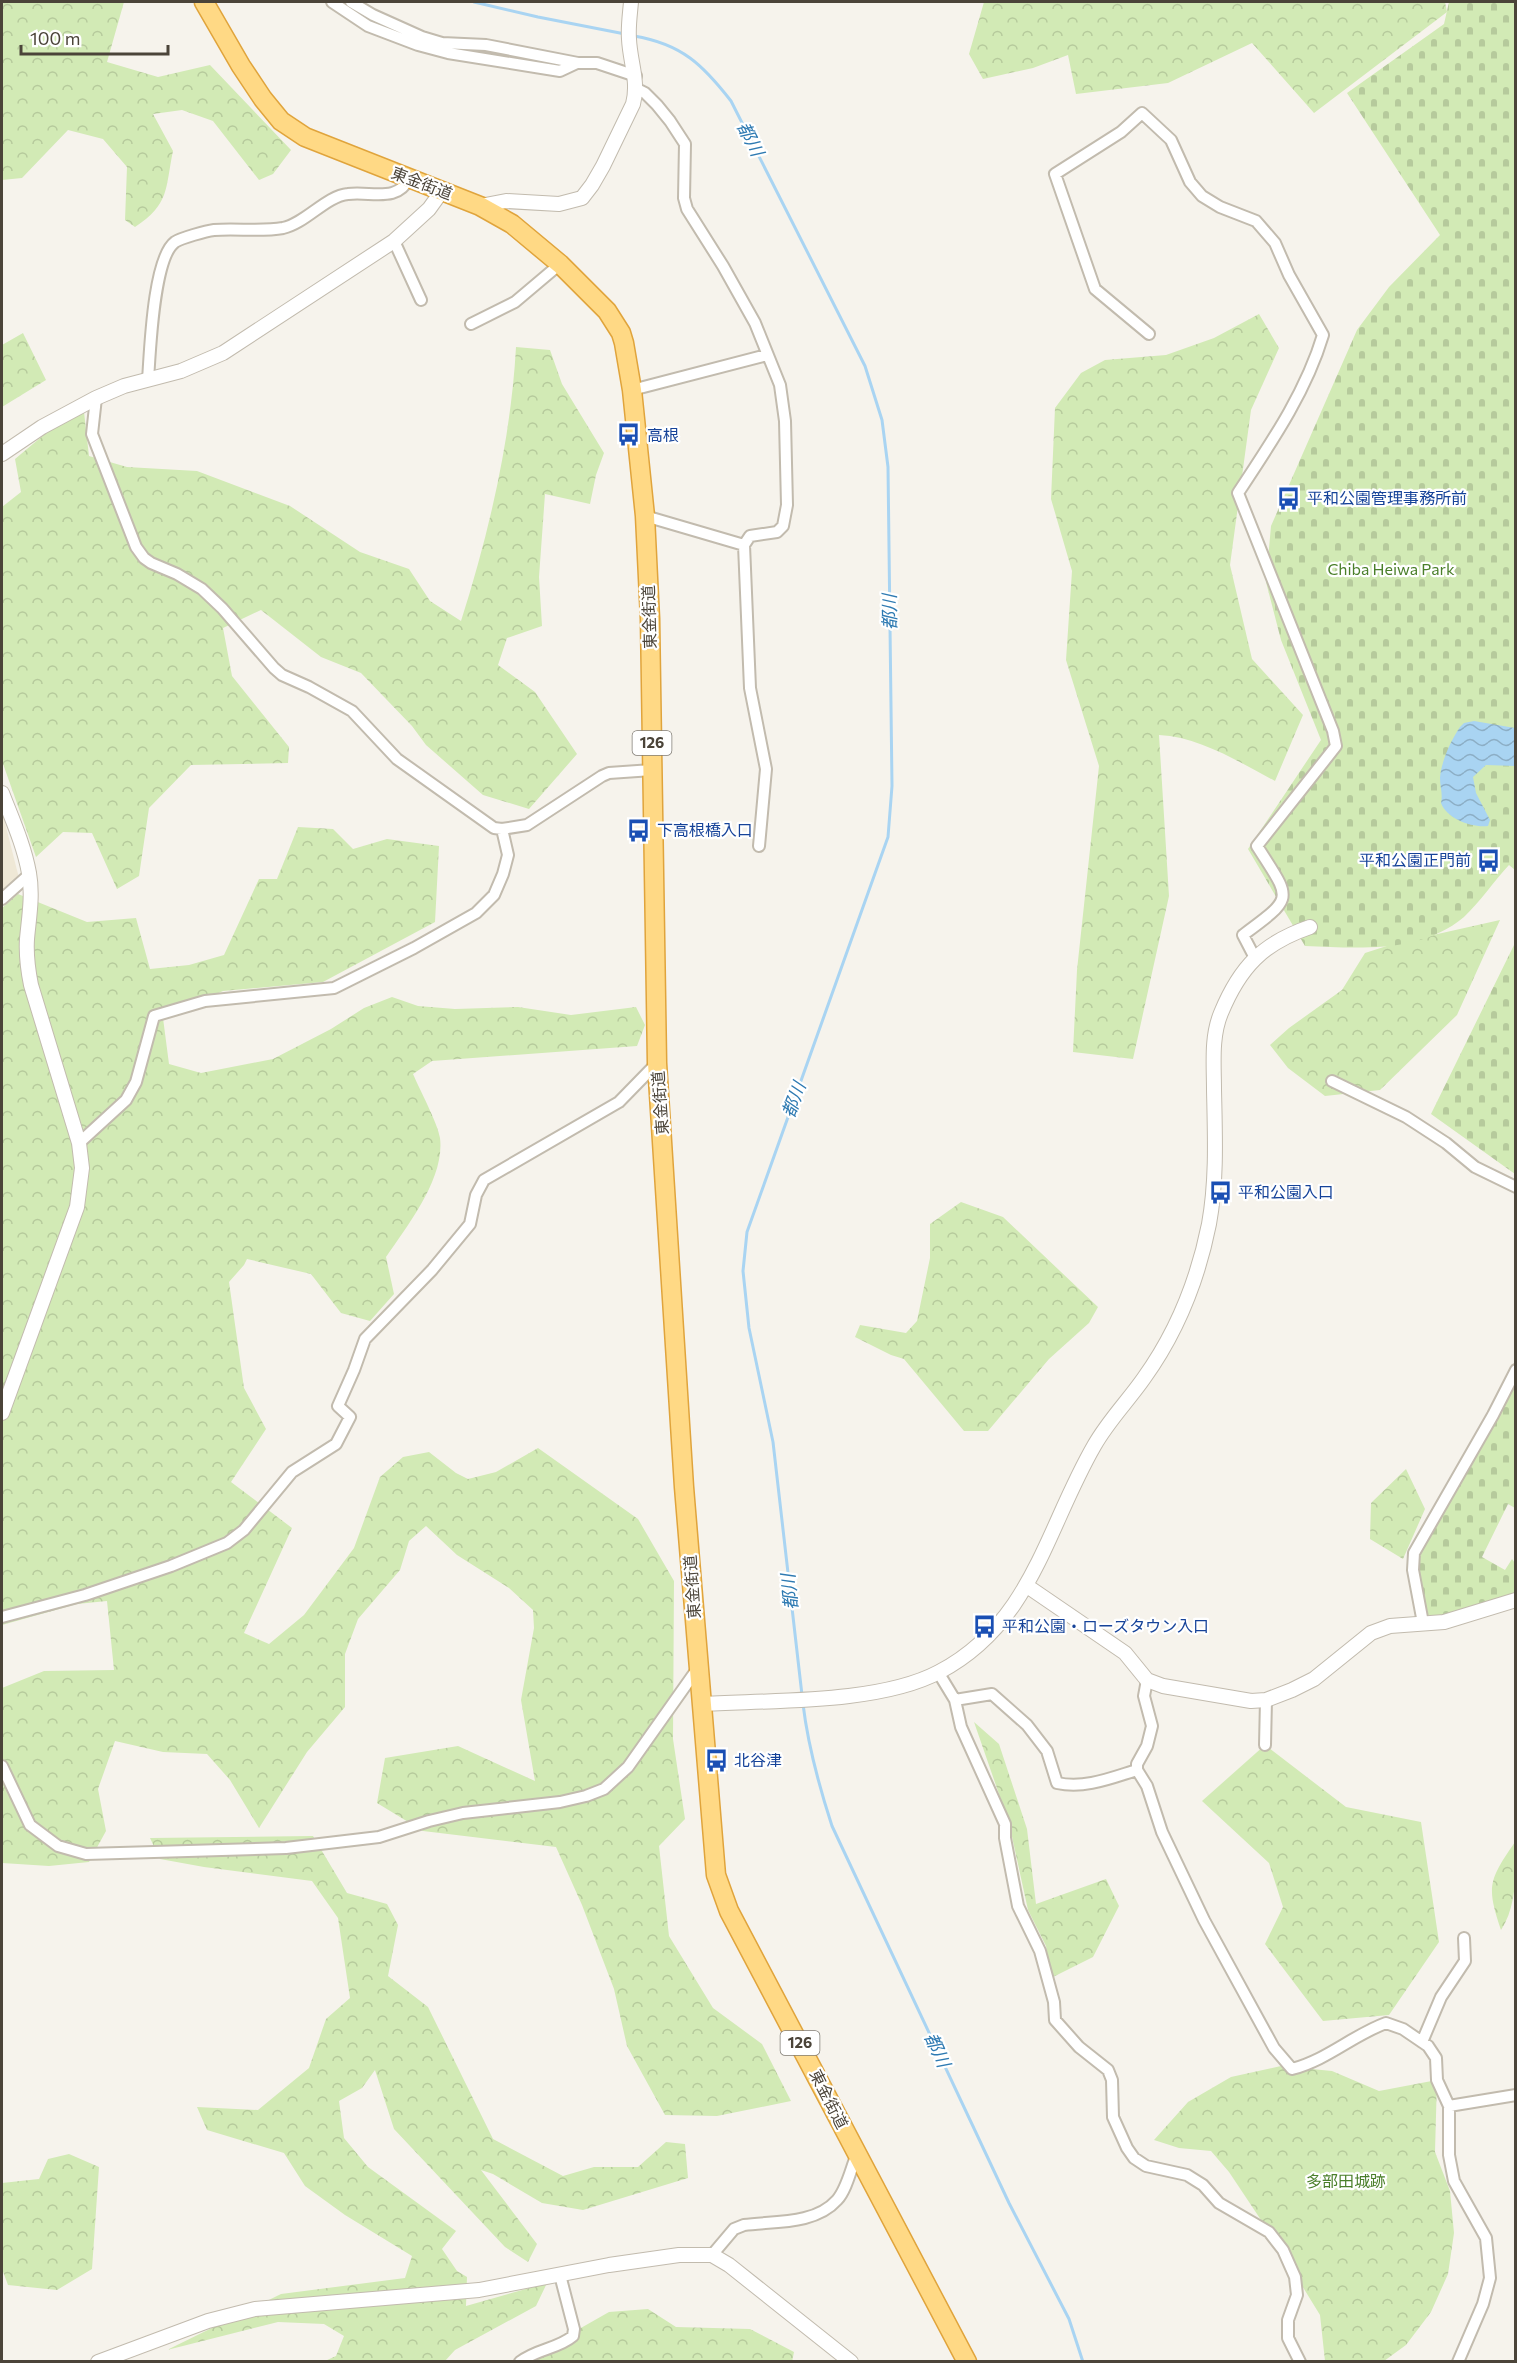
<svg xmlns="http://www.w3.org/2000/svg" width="1517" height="2363" font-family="Commissioner,'Noto Sans JP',sans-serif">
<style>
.education{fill:#efe8d6}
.forest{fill:url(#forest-crowns)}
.cemetery{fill:url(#cemetery-stones)}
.water{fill:url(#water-waves)}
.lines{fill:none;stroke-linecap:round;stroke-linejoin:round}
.stream{stroke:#a9d4f2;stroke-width:3}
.minor-casing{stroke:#c2bbae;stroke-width:14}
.tertiary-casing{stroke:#c2bbae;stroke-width:16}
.trunk-casing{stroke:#e0a43c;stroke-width:21}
.minor{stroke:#fff;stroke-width:10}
.tertiary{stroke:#fff;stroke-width:14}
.trunk{stroke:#ffd985;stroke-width:18}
.labels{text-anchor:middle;stroke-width:4.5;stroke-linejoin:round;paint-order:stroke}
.shield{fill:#fff;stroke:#817c74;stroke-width:1.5}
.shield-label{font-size:15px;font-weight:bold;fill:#4b4439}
.street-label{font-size:16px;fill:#4b4439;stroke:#fff}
.transit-label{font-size:16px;fill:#164399;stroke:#fff;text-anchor:start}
.park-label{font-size:16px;fill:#4a7f2a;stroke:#fff}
.water-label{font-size:18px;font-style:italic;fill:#2e7ab2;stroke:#fff}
</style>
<defs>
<pattern id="forest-crowns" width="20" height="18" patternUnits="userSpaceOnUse" patternTransform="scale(1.5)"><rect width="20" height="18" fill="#d2eab5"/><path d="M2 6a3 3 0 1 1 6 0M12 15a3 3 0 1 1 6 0" fill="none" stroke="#b6ca9c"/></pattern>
<pattern id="cemetery-stones" width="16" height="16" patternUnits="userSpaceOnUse" patternTransform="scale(1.5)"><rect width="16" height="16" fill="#d2eab5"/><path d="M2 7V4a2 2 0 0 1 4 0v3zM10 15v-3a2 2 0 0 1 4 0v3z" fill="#b6ca9c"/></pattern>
<pattern id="water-waves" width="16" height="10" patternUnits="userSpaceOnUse" patternTransform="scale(1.5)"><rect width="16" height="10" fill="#a9d4f2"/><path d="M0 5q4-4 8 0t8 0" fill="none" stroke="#8caec5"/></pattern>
</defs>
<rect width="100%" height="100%" fill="#f6f3ec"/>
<path class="education" d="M2 811 19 878 2 895Z"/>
<path class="forest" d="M2 2H124L107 62 158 77 210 65 291 150 273 174 259 180 213 121 182 110 153 114 173 151C165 189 170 204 135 227L125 220 127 167 103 139 68 130 22 178 2 180Z
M984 2H1445L1447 12 1314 113 1252 43 1168 83 1076 94 1068 55 1033 68 983 79 969 54Z
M1259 314 1279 348 1251 410 1230 565 1252 659 1303 715 1275 781C1239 762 1200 737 1159 735L1169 896 1133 1059 1073 1052 1077 970 1099 766 1066 660 1072 571 1051 499 1055 408 1081 373 1105 360 1166 355 1214 338Z
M23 333 46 380 2 407V345Z
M516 347 550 350 562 384 604 453 596 475 590 504 545 494 539 577 542 626 507 638 498 665 535 692 577 754 529 809 483 795 426 745 412 726 361 673 321 657 261 610 223 628 232 676 289 747 288 763 191 765 149 808 139 876 117 889 92 833 63 832 36 857 2 761V507L21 492 15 459 70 413 84 412 89 456 127 467 197 471 290 506 360 552 409 569 430 601 461 621C489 533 511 439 516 347Z
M298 827 333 829 353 849 387 839 439 846 435 922 323 982 223 991 163 1018 169 1064 201 1073 273 1059 331 1029 364 1008 392 997 418 1006 455 1009 518 1007 571 1015 636 1007 645 1025 637 1046 432 1061 413 1074C419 1088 438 1124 440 1138 445 1178 408 1225 386 1257L394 1294 370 1321 341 1313 311 1274 247 1259 244 1265 229 1282 244 1388 266 1429 231 1482 292 1528 244 1633 269 1644 304 1615 354 1548 380 1477 403 1457 429 1452 456 1473 468 1479 496 1472 538 1448 638 1519 674 1581 673 1739 685 1819 659 1846 669 1936 713 2008 762 2044 791 2101 717 2116 665 2115 627 2046 614 1989 582 1905 556 1847 423 1831 377 1803 385 1758 458 1746 535 1781 521 1700 534 1628 533 1610 509 1588 457 1555 426 1526 409 1541 400 1570 358 1619 345 1654V1707L307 1752 259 1828 230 1780 207 1754 163 1752 115 1741 98 1789 106 1831 89 1862 49 1866 2 1863V1688L44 1671 114 1670 107 1601 77 1604 2 1625V908L18 894 87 922 136 918 150 969 189 965 224 955 259 879H277Z
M1500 920 1457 1015 1380 1090 1325 1096 1288 1068 1270 1045 1289 1028 1342 990 1365 953 1393 944Z
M961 1202 1003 1217 1098 1307 1089 1323 1049 1359 988 1431H964L904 1359 891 1355 855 1337 860 1325 906 1333 917 1321 930 1258V1224Z
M1406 1469 1425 1509 1403 1559 1370 1539 1371 1503Z
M974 1722 999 1744 1027 1829 1036 1904 1106 1879 1119 1906 1093 1957 1051 1978 1046 1946 1028 1910 1009 1823Z
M1265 1745 1346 1807 1421 1822 1439 1942 1389 2015 1323 2021 1265 1944 1283 1907 1269 1863 1202 1801Z
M313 1836 347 1893 387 1904 398 1925 388 1976 428 2007 493 2139 563 2176 594 2167H638L666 2142 685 2144 688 2178 583 2210 542 2203 493 2174 481 2170 537 2244 528 2262 505 2247 394 2129 375 2070 362 2088 339 2101 344 2138 368 2167 456 2231 442 2249 457 2271 467 2277 466 2306 547 2283 536 2306 455 2350 445 2361H325L336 2356 344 2336 324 2324 278 2322 167 2350 281 2294 405 2278 412 2256 345 2215 305 2186 284 2153 207 2130 197 2107 258 2110 309 2068 326 2019 350 1998 338 1918 312 1881 204 1867 160 1859 150 1838Z
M1515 1842C1516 1873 1517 1906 1501 1930 1486 1886 1489 1880 1515 1842Z
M1281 2066 1332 2071 1379 2091 1437 2080 1435 2152 1450 2191 1454 2233 1448 2274 1431 2312 1406 2345 1384 2361H1325L1320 2315 1269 2232 1229 2172 1211 2151 1179 2148 1154 2140 1188 2102 1231 2077Z
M69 2154 99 2167 92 2269 57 2290 8 2285 2 2269V2183L39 2179 48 2159Z
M648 2309 676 2327 750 2329 794 2352 792 2362H521L609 2312Z"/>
<path class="cemetery" d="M1449 2H1515V870L1509 865C1494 881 1480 902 1464 917 1420 954 1358 948 1305 946L1248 849 1321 740 1281 640 1266 582 1271 526 1357 330 1389 287 1440 235 1347 93 1444 24Z
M1515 943V1174L1431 1114Z
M1515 1376V1508L1508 1504 1482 1557 1505 1570 1512 1559 1515 1563V1593L1460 1613 1426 1619 1417 1579 1419 1552Z"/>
<path class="water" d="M1474 721 1515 728V766L1486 765 1473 777 1476 793 1490 820 1488 826C1472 828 1447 819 1441 803 1443 794 1440 787 1440 778 1441 762 1451 740 1460 727L1464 723Z"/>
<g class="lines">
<path class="stream" d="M474 2 538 17 625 34
M634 36C682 44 703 65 731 101L865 366 882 420 888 467 892 786 888 837 747 1232 743 1271 749 1328 773 1442 802 1695
M803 1704C808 1746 819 1786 832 1826L1009 2203 1069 2319 1083 2362"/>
<defs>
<path id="minor" d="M332 2 368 26 418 45 448 53 560 71 577 63
M351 2 373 15 422 37 442 43 486 45 578 63H597L636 76
M637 89 645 93 657 105 670 121 685 144 684 198 687 209 723 266 755 323 780 385 785 421 787 505 783 526 777 532 750 536 744 545 750 688 766 769 759 846
M394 241 421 300
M471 324 515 302 560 264
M1149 334 1095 289 1055 174 1121 132 1142 113 1171 140 1190 182 1202 196 1220 207 1256 221 1275 243 1289 275 1323 335C1306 392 1271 443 1238 493L1333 731 1336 746 1257 846C1291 900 1296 896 1243 935L1255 958
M148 380C150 353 153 258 175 242 181 238 206 231 214 230 236 228 261 232 283 228 306 223 326 196 348 194 371 191 398 203 409 178
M632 390 767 355
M96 398 92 434 136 547 144 558 151 563 177 574 202 589 222 608 274 668 282 675 309 687 352 711 397 759 494 828 502 829 527 825 602 776 609 773 652 770
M645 516 744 545
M2 899 30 874
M1332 1081 1406 1117 1446 1143 1475 1167 1516 1187
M79 1143 126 1100 136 1082 154 1016 205 1001 334 988 414 948 476 913 494 895 503 874 508 855 502 829
M2 1617 85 1595 171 1566 227 1543 244 1530 292 1472 336 1444 350 1417 338 1406 354 1370 365 1339 432 1270 470 1224 476 1195 484 1180 619 1102 657 1063
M1423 1623 1413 1570 1414 1553 1493 1415 1516 1370
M938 1672 955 1700 961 1727 1005 1824V1838L1018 1906 1040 1951 1054 2002 1055 2020 1079 2047 1108 2070 1112 2080 1113 2117 1127 2148 1134 2158 1146 2166 1187 2175 1203 2185 1219 2203 1269 2232 1283 2250 1295 2277 1297 2295 1288 2320V2338L1300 2362
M1147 1680 1144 1696 1152 1726 1147 1746 1137 1764V1770L1147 1786 1162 1832 1204 1920 1274 2048 1292 2069C1327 2060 1353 2035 1386 2023L1403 2029 1428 2046 1436 2058 1437 2080 1449 2106V2155L1454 2181 1486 2238 1490 2278 1483 2304 1458 2362
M955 1700 992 1694 1027 1725 1047 1751 1057 1783C1085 1789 1111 1778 1137 1770
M1265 1745 1266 1700
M2 1766 30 1825 58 1846 86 1854 286 1848 379 1837 429 1821 463 1813 560 1802 586 1796 604 1789 628 1767 698 1668
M1422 2042 1441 1997 1465 1961 1464 1938
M1449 2106 1516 2095
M712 2255 734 2229 744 2225C773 2221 815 2225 837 2200 847 2189 851 2168 857 2154
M520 2362C536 2349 558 2349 573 2336L574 2329 560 2275"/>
<path id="tertiary" d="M480 206 506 201 559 204 582 198 592 185 603 166 633 104C639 81 630 62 629 39 628 27 630 14 631 2
M2 454 42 427 96 398 124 386 181 371 223 353 394 241 429 209 442 191
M2 793C12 819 24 845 29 873 33 895 29 917 27 939 26 954 28 970 31 985L79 1143 82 1168 77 1207 2 1413
M1027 1586 1125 1653 1147 1680 1163 1686 1251 1701 1266 1700 1292 1690 1314 1679 1371 1633 1390 1626 1444 1622 1516 1600
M701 1704C770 1700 879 1704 939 1672 1032 1623 1046 1529 1094 1446 1108 1421 1128 1401 1144 1378 1177 1332 1198 1279 1209 1224 1217 1180 1215 1135 1214 1090 1214 1064 1211 1037 1221 1013 1240 967 1263 943 1310 927
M98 2362 208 2321 255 2309 479 2290 609 2265 679 2255H712L729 2265 851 2362"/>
<path id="trunk" d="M204 2 241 66 263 99 281 121 305 137 480 206 512 224 560 264 607 311 621 333 624 343 632 390 645 516 650 619 657 1063 684 1487 716 1875 729 1911 967 2362"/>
</defs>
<use href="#minor" class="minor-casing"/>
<use href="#tertiary" class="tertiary-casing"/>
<use href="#trunk" class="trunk-casing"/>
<use href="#minor" class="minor"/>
<use href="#tertiary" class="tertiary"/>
<use href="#trunk" class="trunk"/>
</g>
<defs>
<symbol id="bus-bare" viewBox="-9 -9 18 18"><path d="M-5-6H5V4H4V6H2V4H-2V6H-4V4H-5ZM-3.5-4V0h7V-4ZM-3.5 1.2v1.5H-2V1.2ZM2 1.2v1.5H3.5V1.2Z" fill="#1a4fb4" stroke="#fff" stroke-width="2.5" paint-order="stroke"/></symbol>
</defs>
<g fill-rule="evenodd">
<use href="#bus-bare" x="612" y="418" width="33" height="33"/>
<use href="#bus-bare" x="1272" y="482" width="33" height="33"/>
<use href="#bus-bare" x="622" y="814" width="33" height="33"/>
<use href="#bus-bare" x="1472" y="844" width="33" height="33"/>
<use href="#bus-bare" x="1204" y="1176" width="33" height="33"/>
<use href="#bus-bare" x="968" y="1610" width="33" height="33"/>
<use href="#bus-bare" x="700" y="1744" width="33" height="33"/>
</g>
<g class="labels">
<g class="shield">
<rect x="632.5" y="731" width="39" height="24" rx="4.5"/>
<rect x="780.5" y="2031" width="39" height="24" rx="4.5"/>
</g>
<g class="shield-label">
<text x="652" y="748">126</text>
<text x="800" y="2048">126</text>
</g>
<g class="street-label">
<text transform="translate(422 183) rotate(21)" y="6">東金街道</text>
<text transform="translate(649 617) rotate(-92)" y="6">東金街道</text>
<text transform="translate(660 1103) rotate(-94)" y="6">東金街道</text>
<text transform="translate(692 1587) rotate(-94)" y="6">東金街道</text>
<text transform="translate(829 2099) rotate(63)" y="6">東金街道</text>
</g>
<g class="transit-label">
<text x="647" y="441">高根</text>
<text x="1307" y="504">平和公園管理事務所前</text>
<text x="657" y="836">下高根橋入口</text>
<text x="1471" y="866" text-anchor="end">平和公園正門前</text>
<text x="1238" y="1198">平和公園入口</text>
<text x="1002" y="1632">平和公園・ローズタウン入口</text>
<text x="734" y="1766">北谷津</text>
</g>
<g class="park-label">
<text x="1391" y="575">Chiba Heiwa Park</text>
<text x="1346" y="2187">多部田城跡</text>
</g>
<g class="water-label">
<text transform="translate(750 139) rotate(63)" y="6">都川</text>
<text transform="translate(890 612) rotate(-91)" y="6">都川</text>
<text transform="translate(794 1100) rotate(-70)" y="6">都川</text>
<text transform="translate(790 1592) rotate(-96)" y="6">都川</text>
<text transform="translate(937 2050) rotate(65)" y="6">都川</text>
</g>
</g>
<rect width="1517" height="2363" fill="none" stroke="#4b4439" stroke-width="6"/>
<path d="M21 45v9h147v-9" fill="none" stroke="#4b4439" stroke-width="3"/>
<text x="30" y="45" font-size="18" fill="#4b4439" stroke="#ffffff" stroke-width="4.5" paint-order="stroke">100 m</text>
</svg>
